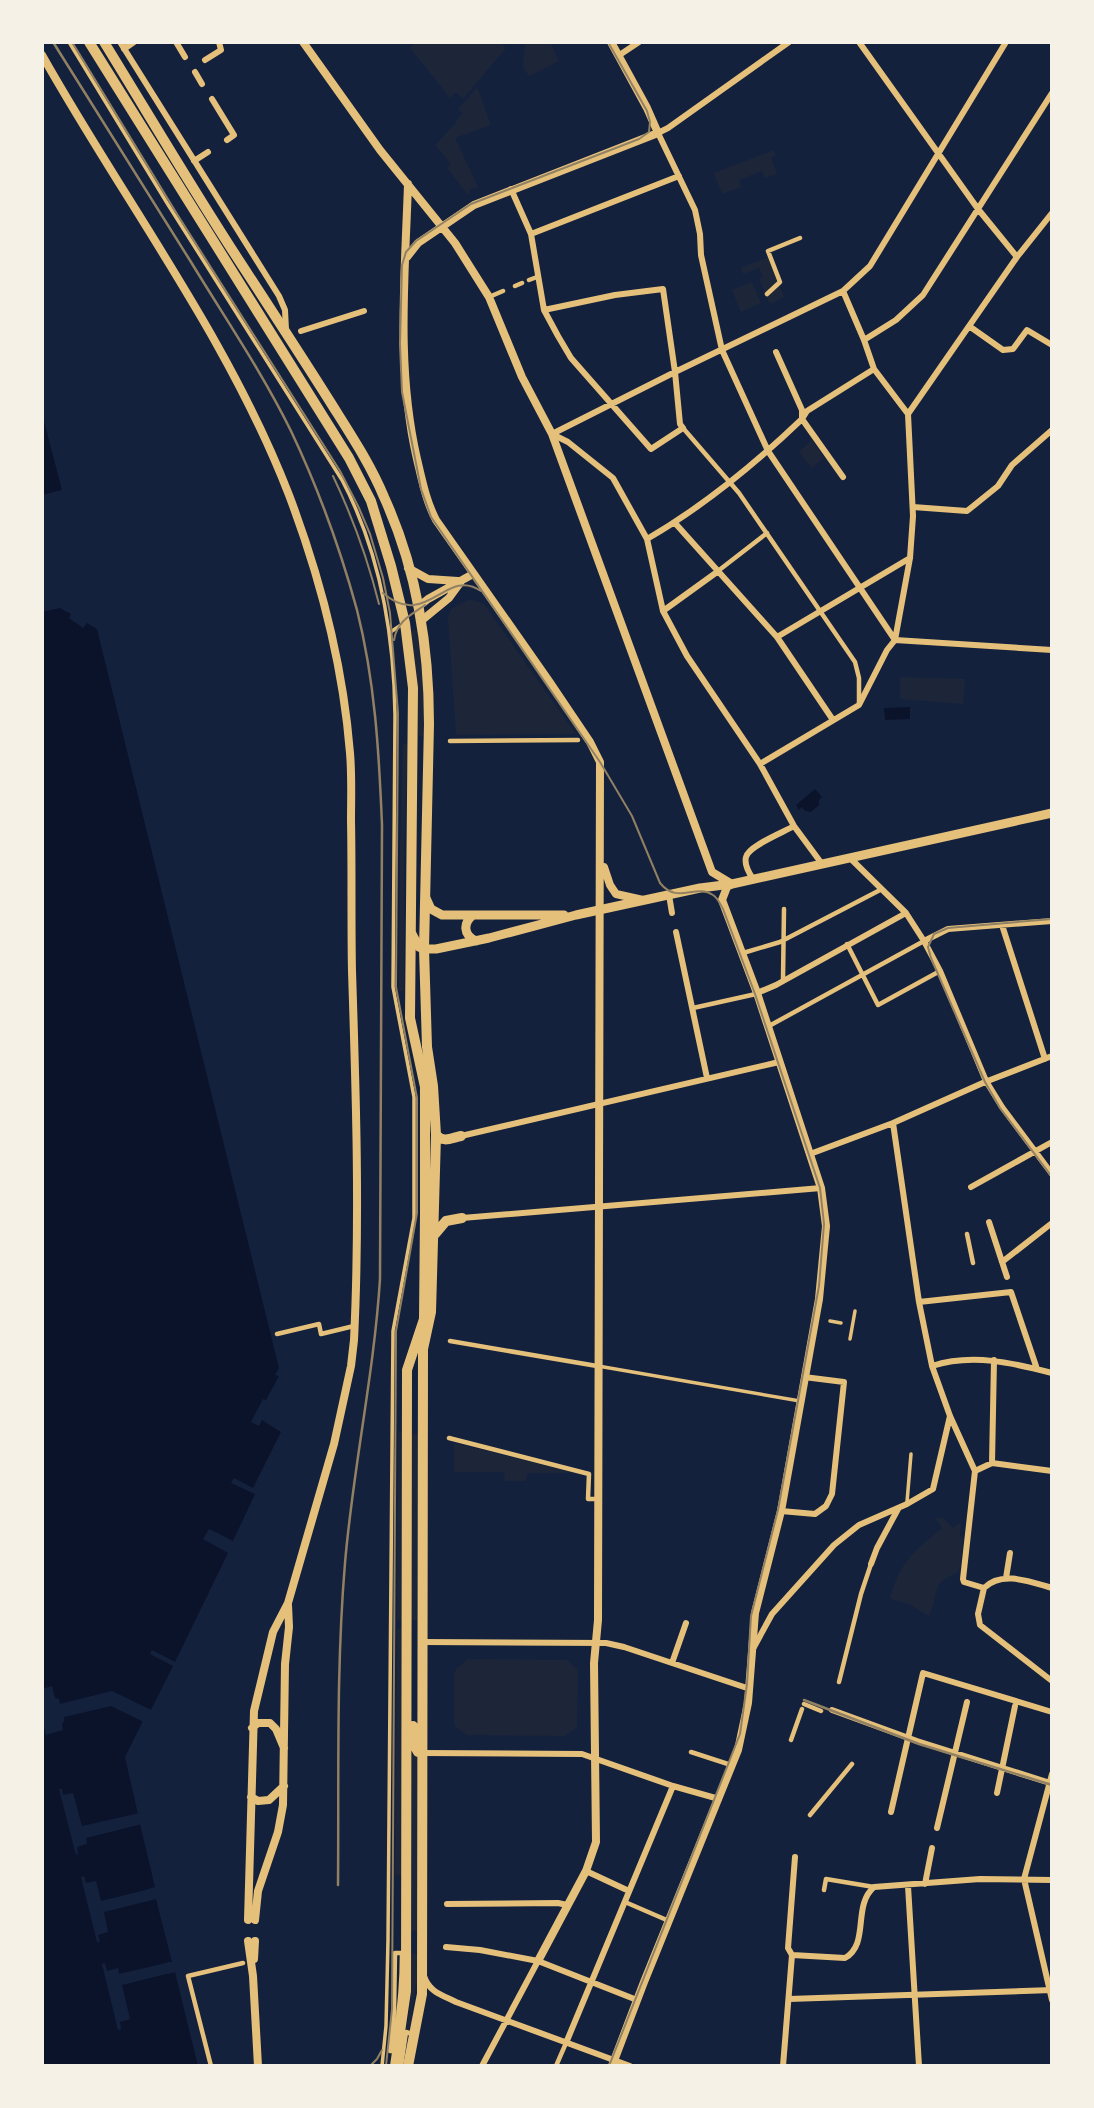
<svg xmlns="http://www.w3.org/2000/svg" width="1094" height="2108" font-family="'Varela Round',sans-serif">
<style>
.green{fill:#1d2539}
.water{fill:#0b132b}
.pier{fill:#14213d}
.lines{fill:none;stroke-linecap:round;stroke-linejoin:round}
.service{stroke:#e5c07b;stroke-width:3.5}
.pedestrian{stroke:#e5c07b;stroke-width:4.5}
.minor{stroke:#e5c07b;stroke-width:6}
.tertiary{stroke:#e5c07b;stroke-width:8}
.secondary{stroke:#e5c07b;stroke-width:9}
.primary{stroke:#e5c07b;stroke-width:10}
.tram{stroke:#918062;stroke-width:2}
.rail{stroke:#918062;stroke-width:2.5}
</style>
<rect width="100%" height="100%" fill="#14213d"/>
<path class="green" d="M416 42H500L506 48 463 99 456 92 450 98 410 48Z
M525 42H550L559 61 529 76 523 67Z
M477 87 491 125 455 138 478 187 471 189 468 195 447 168 451 164 435 145 456 123 455 122 463 113 458 109Z
M774 150 776 155 771 158 777 174 765 178 762 171 739 180 741 187 722 194 714 173Z
M768 257 784 297 770 304 759 279 763 277 759 268 743 274 741 268Z
M752 282 761 303 741 312 732 290Z
M812 440 824 458 812 468 799 452Z
M470 599 484 604 576 734 456 735 448 617 451 609Z
M413 629 417 631 424 689V736H418L417 689 411 631Z
M900 677 965 679 963 704 900 699Z
M403 744H408L404 852V991H399L400 847Z
M398 1431 401 1432V1619L397 1620Z
M411 1433 418 1435 417 1620H410Z
M454 1443 568 1471V1473H527L526 1481H505L504 1472H454Z
M938 1517 939 1519 942 1517 953 1528 961 1522 960 1536 963 1539 961 1565 957 1573C928 1584 940 1595 929 1616L909 1604 890 1599C900 1562 913 1552 942 1528L935 1518Z
M397 1629H401L402 1875H395Z
M468 1659 567 1660 578 1670 577 1727 565 1736 467 1735 456 1727 454 1723V1674L456 1669Z
M414 1753 417 1755 418 1931H411V1755Z
M411 1954H418L417 1977 409 2033 406 2032 411 1997Z"/>
<path class="water" d="M42 413 62 490 42 495Z
M60 608 71 614 69 618 83 628 87 623 97 629 279 1368 275 1375 279 1376 266 1400 263 1399 251 1422 259 1426 262 1420 281 1432 253 1488 234 1478 231 1483 255 1494 233 1541 209 1529 203 1539 228 1553 175 1662 152 1650 150 1654 173 1666 151 1710 138 1704 132 1716 143 1721 125 1757 138 1814 130 1816 132 1826 140 1824 155 1887 148 1889 150 1900 156 1899 172 1962 165 1963 168 1974 175 1972 198 2066H42V612Z
M910 707V719L885 720 884 708Z
M815 789 822 797 819 800V805L811 812 805 811 802 807 799 810 796 805Z"/>
<path class="pier" d="M52 1686 55 1698 59 1699 60 1704 112 1691 151 1710 149 1713 140 1708 136 1714 145 1719 144 1722 111 1706 64 1717V1721L62 1724 63 1730 46 1735 42 1720V1689Z
M59 1789H62L63 1795 73 1793 82 1826 140 1813V1816L134 1818 135 1822 141 1821 142 1824 86 1838 87 1844 77 1847 78 1854 76 1855Z
M84 1876 86 1883 96 1881 101 1901 158 1887 157 1890 151 1892 152 1896 157 1895 160 1898 104 1912 108 1932 98 1935 100 1942H97L81 1877Z
M175 1961 174 1964 169 1966 170 1970 176 1969 178 1971 122 1985 130 2019 120 2022 121 2029 118 2030 102 1964 105 1963 107 1971 118 1968 119 1974Z"/>
<g class="lines">
<path class="service" d="M69 42 167 203 342 480C380 552 394 635 395 715L393 987 414 1097V1218L393 1331 388 1940 386 2026 382 2066
M389 633 404 623
M830 1321 841 1323
M850 1339 855 1311
M598 1366 800 1401
M907 1502 911 1454"/>
<path class="pedestrian" d="M529 280 537 277
M515 286 522 283
M767 294 780 282 768 251 800 238
M489 297 503 291
M683 428 739 493 855 662 859 678V703
M718 571 767 533
M450 741 578 740
M847 944 878 1005 940 971
M743 953 780 942 882 889
M783 979 784 909
M693 1008 756 994
M769 1026 924 941
M967 1234 973 1263
M277 1334 319 1324 321 1334 354 1326
M450 1341 597 1366
M449 1438 589 1474 588 1499H597
M839 1682 861 1594 871 1564
M804 1704 821 1711
M791 1740 802 1709
M691 1752 731 1765
M810 1815 852 1764
M824 1890 826 1879 874 1887
M625 1902 669 1921
M395 1953H402C402 1986 399 2018 393 2051H390L394 2012Z
M211 2066 188 1976 243 1963
M401 2066 406 2032 409 2033
M556 2066 566 2043"/>
<path class="minor" d="M120 42 279 296 285 310 286 330
M176 42 185 57
M789 42 668 128 658 133 695 210 700 234 701 255 722 350 768 451 895 640
M859 42 978 209 1017 257
M124 49 134 42
M618 56 639 42
M205 60 221 50 219 42
M195 72 202 84
M212 99 234 135 227 140
M194 161 208 152
M511 189 531 234 544 310 558 336 571 358 651 449 683 428 680 424 675 372 663 289 615 295 544 310
M531 234 679 176
M843 291 864 340 874 369 908 414
M969 326 1003 350 1013 349 1027 330 1052 345
M301 331 364 311
M864 340 896 320 923 295 1052 93
M776 352 802 410V419L843 477
M552 434 675 372 843 291 870 266 1006 42
M552 434 568 442 613 478 647 539 663 611 687 656 760 764 794 826 822 864
M913 507 967 511 998 486 1012 465 1052 430
M675 523 777 637 833 720
M647 539C704 506 754 465 802 419L807 411 874 369
M663 611 717 572
M777 637 910 558
M895 640 1052 650
M760 764 859 705 887 650 895 640 910 558 913 516 908 414 1017 257 1052 213
M850 858 906 913 924 941 940 971 986 1081 1002 1107 1052 1174
M753 879C749 873 744 864 746 857 748 846 784 832 794 826
M669 895 672 913
M1002 925 1045 1059
M676 932 707 1078
M924 941 948 929 1052 921
M757 993 776 985 906 913
M893 1123 919 1302 932 1366 950 1416 975 1471 963 1579 964 1582 984 1588
M461 1136 779 1062
M810 1154 893 1123 985 1082 1052 1056
M971 1187 1052 1142
M462 1218 821 1188
M989 1222 1007 1277
M1002 1262 1052 1223
M919 1302 1011 1292 1037 1369
M932 1366C972 1353 1013 1363 1052 1373
M992 1463 994 1360
M975 1471 992 1463 1052 1471
M781 1511 815 1514 826 1506 832 1494 844 1382 804 1377
M871 1564 877 1548 898 1509
M1006 1578 1010 1553
M984 1588 978 1614 980 1625 1052 1681
M984 1588C1002 1570 1031 1582 1052 1588
M422 1642 606 1643 624 1647 750 1689
M754 1647 772 1614 834 1545 859 1525 907 1504 933 1489 950 1416
M672 1663 686 1623
M832 1710 917 1741 1050 1783
M422 1753 582 1754 673 1786 719 1799
M1052 1774 1024 1879 1052 2000
M997 1793 1015 1706
M891 1812 923 1673 1052 1712
M937 1828 967 1702
M586 1871 629 1891
M925 1884 932 1848
M908 1886 919 2066
M447 1904 558 1903 567 1905
M446 1947 480 1950 538 1961 637 2000
M792 1955 788 1948 795 1857
M424 1976C429 1992 442 1995 456 2002L630 2066
M789 1999 1052 1990
M566 2043 673 1786
M482 2066 538 1961
M783 2066 792 1955 845 1958C870 1944 852 1906 874 1887L980 1879 1052 1880"/>
<path class="tertiary" d="M303 42 380 150 455 243 489 297 522 377 552 434 712 872 732 884 727 887 722 900 757 993 821 1188 826 1226 819 1299 781 1511 755 1613 748 1703 738 1750 644 1982 612 2066
M42 55C124 201 228 337 289 495 320 577 343 665 350 753 352 776 351 799 351 821 352 871 351 921 352 971 356 1094 360 1217 354 1340L351 1366 334 1444 288 1603 273 1632 254 1711 248 1920
M408 184C405 276 396 368 417 459 422 480 426 501 436 520L549 681 590 742 600 762 598 1620 594 1663 596 1842 586 1871 538 1961
M407 257 418 243 474 205 658 133 647 108 611 42
M408 568 428 579 458 581
M418 607 428 599 473 574
M421 621 449 598 460 583
M604 867 610 885 616 894 643 900
M252 1728 258 1723H270L276 1729 284 1748
M251 1797 258 1801 269 1800 284 1786
M255 1920 258 1891 278 1832 283 1805 285 1664 289 1627 288 1605
M248 1941 253 1976 258 2066
M254 1959 255 1941"/>
<path class="secondary" d="M426 898 431 909 442 915H564
M473 915C463 923 463 935 476 941
M412 934 419 947 424 949H436L489 938 576 915 700 888 732 884 1052 813"/>
<path class="primary" d="M89 42 349 458 371 501 391 566 405 623 413 688 410 1018 425 1087V1214L424 1319 407 1370 406 1991 395 2066
M104 42C149 115 193 190 240 262 270 308 300 354 329 400 349 432 370 463 384 497 416 567 429 647 429 724L424 949 427 1047 433 1086 436 1135 431 1312 423 1349 422 1994 408 2066
M436 1135C444 1143 451 1138 461 1136
M435 1234 446 1221 462 1218
M413 1726 414 1745 418 1752 422 1753"/>
<path class="tram" d="M72 42 177 214 340 471 359 508 370 534 383 578 390 613 398 713 396 987 417 1098V1213L396 1331 392 2009 386 2066
M608 42 647 111 650 122 649 132 639 139 471 204 416 241 406 252 402 265 400 344 402 392 421 489 431 517 600 762 632 816 660 883C678 905 695 883 713 895 718 898 720 904 723 909L755 994 820 1188 824 1224 819 1286 778 1510 751 1616 747 1684 740 1734 609 2066
M333 476C353 518 368 560 379 604
M383 593C426 631 446 566 481 591
M394 640C397 621 411 615 425 605
M1052 919 948 928 934 934 928 947 931 958 985 1082 1000 1108 1052 1177
M370 2066 377 2059 382 2050"/>
<path class="rail" d="M53 42C99 116 145 189 191 262 225 318 262 372 291 431 318 488 340 548 357 610 375 681 379 752 382 825L380 1279C374 1374 353 1468 345 1563 336 1670 339 1778 338 1885
M804 1700 919 1744 1052 1785"/>
</g>
<rect width="1094" height="2108" fill="none" stroke="#f6f1e7" stroke-width="88"/>
</svg>
